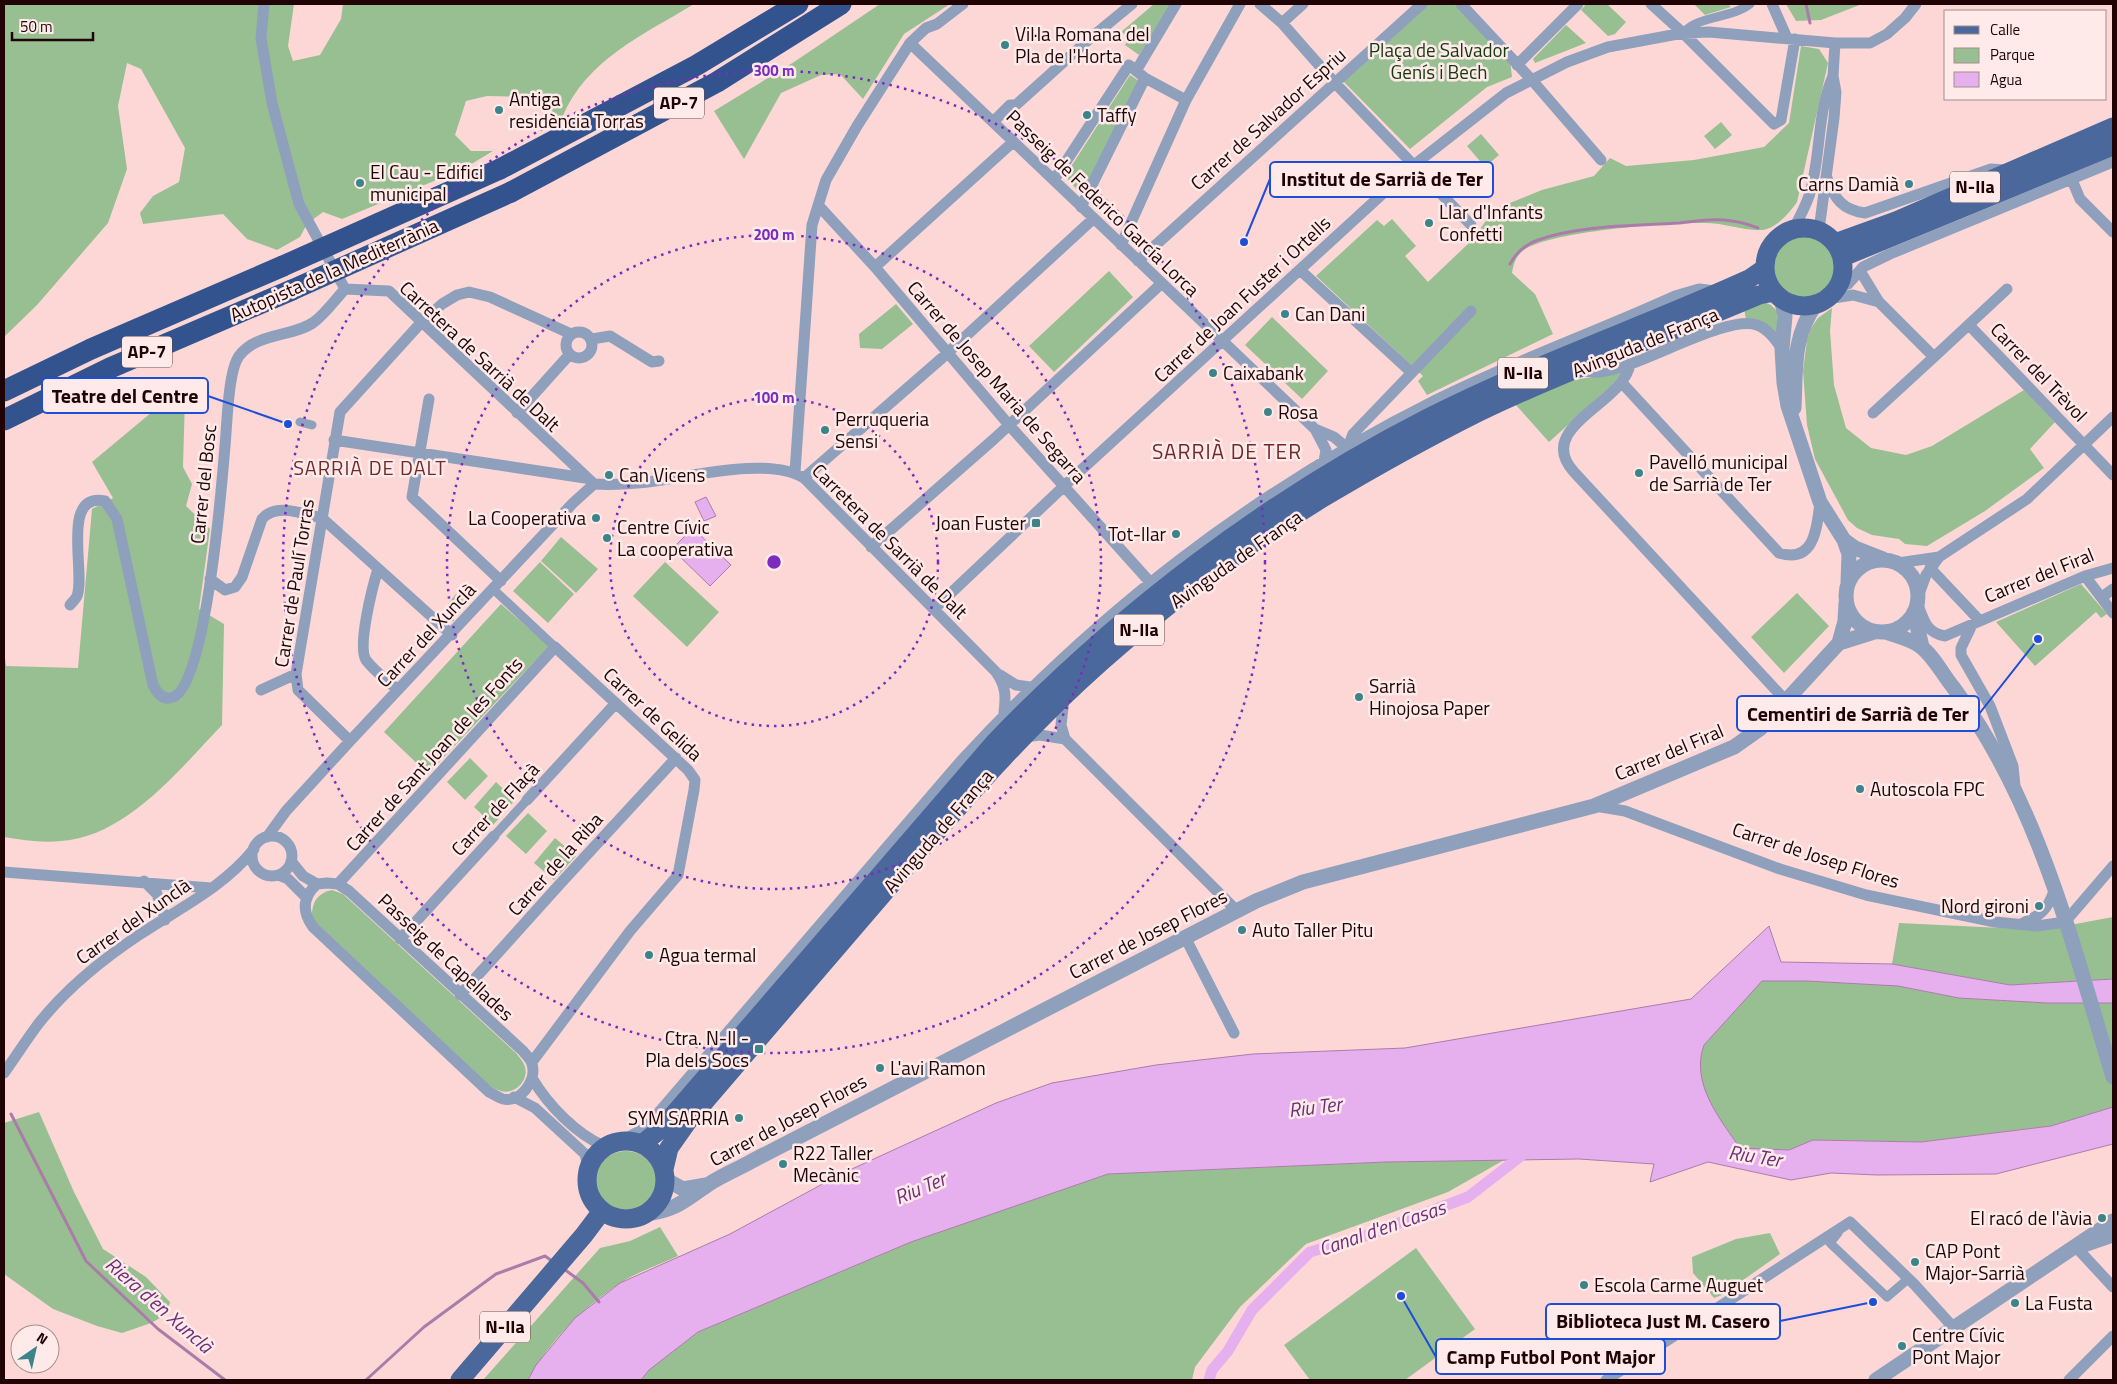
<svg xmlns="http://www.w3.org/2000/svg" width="2117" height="1384" font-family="'Titillium Web',sans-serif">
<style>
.green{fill:#98bf92}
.water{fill:#e6b0ef;stroke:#ab7ca9}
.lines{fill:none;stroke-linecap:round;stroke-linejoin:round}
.stream{stroke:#ab7ca9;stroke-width:3}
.canal{stroke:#e6b0ef;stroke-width:11}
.pedestrian{stroke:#8fa0bd;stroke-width:9}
.minor{stroke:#8fa0bd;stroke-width:11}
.tertiary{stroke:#8fa0bd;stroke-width:15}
.primary{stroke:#4a689b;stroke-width:19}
.motorway{stroke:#32538d;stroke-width:21}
.motorway-bridge{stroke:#32538d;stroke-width:21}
.ring{fill:none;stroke:#7b2cbf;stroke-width:2.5;stroke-dasharray:2.5 5}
.poi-dot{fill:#3c8489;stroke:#fdeae9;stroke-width:2}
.labels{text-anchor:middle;stroke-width:5;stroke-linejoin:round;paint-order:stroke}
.shield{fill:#fdeae9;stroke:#624949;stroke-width:1}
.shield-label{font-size:18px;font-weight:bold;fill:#200405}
.poi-label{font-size:19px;fill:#200405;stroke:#fdeae9;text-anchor:start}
.park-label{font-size:19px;fill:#14390f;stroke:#fdeae9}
.street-label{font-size:19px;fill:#200405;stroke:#fdeae9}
.neighbourhood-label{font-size:20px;letter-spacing:1px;fill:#73292c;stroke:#fdeae9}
.water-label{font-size:20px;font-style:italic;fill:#6d2e79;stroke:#fdeae9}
.quarter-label{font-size:21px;letter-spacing:1px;fill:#73292c;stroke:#fdeae9}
.centre{fill:#7b2cbf;stroke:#fdeae9;stroke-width:2.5}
.ring-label{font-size:15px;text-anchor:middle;font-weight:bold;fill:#7b2cbf;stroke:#fdeae9;stroke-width:5;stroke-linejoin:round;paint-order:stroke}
.leader{fill:none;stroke:#1d4ed8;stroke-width:2}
.callout-dot{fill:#1d4ed8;stroke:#fdeae9;stroke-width:2}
.callout{fill:#fdeae9;stroke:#1d4ed8;stroke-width:2}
.callout-label{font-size:20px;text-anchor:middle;font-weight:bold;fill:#200405}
</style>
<rect width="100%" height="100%" fill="#fdd7d6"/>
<path class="green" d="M4 4H294L288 46 293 61 320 55 341 19 343 4H694C645 34 585 60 562 118L524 97 487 96 466 101 455 135 471 151H493L463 169 342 219 323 212 307 224 300 237 277 250 247 239 223 214 143 224 140 213 153 196 179 182 185 148 141 69 127 63 118 106 127 169 108 223 37 305 4 337Z
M880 4H950L904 34 863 99 840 74 821 75 781 93 744 159 714 111 794 62Z
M1154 4H1171L1139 55 1125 45 1129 37 1121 32Z
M1428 4H1454L1510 59 1512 77 1487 87 1410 149 1342 80Z
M1586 4H1607L1626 22 1615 34 1608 36 1581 10Z
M1694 4H1728L1731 7 1705 15Z
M1786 4H1862L1821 20 1796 21Z
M1566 25 1586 43 1535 63 1533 59Z
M1801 46 1819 49 1828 63 1797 202C1790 212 1776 229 1762 230 1744 231 1724 223 1705 223 1668 222 1558 231 1527 248 1517 254 1514 261 1512 273L1535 294 1553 334 1427 395 1418 381 1423 376 1316 276 1377 220 1384 226 1392 219 1416 246 1405 256 1428 282 1471 241 1495 209 1542 190 1594 176 1610 158 1626 166 1694 160 1764 147 1789 123Z
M1130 75 1139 81 1085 192H1079L1065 176Z
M1721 122 1732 135 1715 149 1704 136Z
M1481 134 1499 155 1485 167 1467 146Z
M1772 266a31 31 0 1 1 62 0a31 31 0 1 1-62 0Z
M1109 271 1133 297 1054 372 1029 346Z
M1762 301 1771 305 1777 311 1778 337 1746 320 1744 308Z
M896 304 913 324 882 349 860 348 859 334Z
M1832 308 1830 331 1834 385 1846 428 1871 448 1906 455 1932 446 2024 390 2055 422 2030 449 2044 468 1985 511 1927 546 1905 544 1899 539 1872 535 1857 528 1848 520 1815 459 1807 425 1803 371 1807 340 1811 328 1818 318Z
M1272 317 1328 371 1302 399 1245 345Z
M1623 372 1611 386 1549 442 1515 404 1574 380Z
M176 392 185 397 183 467 192 484 186 506 210 529 199 609 224 624 222 725C180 769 126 837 61 841 41 843 23 840 4 837V649L6 666 78 668 92 509 113 498 92 462Z
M561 537 598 569 576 593 541 561Z
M540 562 574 594 548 623 513 591Z
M665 562 719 612 687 647 633 596Z
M2081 584 2107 614 2101 618 2096 612 2035 666 1996 622Z
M1797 593 1829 626 1784 673 1751 637Z
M456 594 466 602 456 615 447 609 448 604Z
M501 604 549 646 428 774 384 732Z
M470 758 488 776 465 800 447 782Z
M496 782 515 800 493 825 474 807Z
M528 813 547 831 526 854 506 836Z
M555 838 576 856 554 880 534 863Z
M332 890 343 894 516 1053C519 1057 524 1062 525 1067 529 1080 515 1095 501 1091 497 1090 493 1088 490 1086L312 919C311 903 317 893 332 890Z
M2113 917V979L2010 985 1892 964 1899 923 2043 930Z
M1761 981H1807L1898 986 1959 998 2047 1003H2113V1107L2051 1126 1921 1142 1813 1140 1789 1150 1740 1148C1720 1119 1690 1083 1704 1045Z
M39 1112 74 1192 103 1249 146 1277 170 1302 167 1314 151 1323 122 1333 97 1326 53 1309 4 1274V1123Z
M595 1182a31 31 0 1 1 62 0a31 31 0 1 1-62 0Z
M1504 1160 1448 1192 1306 1244 1240 1307 1195 1367 1192 1380H641L649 1370 698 1332 911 1242 1108 1174 1386 1162Z
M660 1227 678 1256C659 1265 636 1272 619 1284 582 1308 549 1342 528 1380H483L600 1248 630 1241Z
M1770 1233 1780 1254 1722 1295 1714 1298 1693 1273 1692 1257 1736 1239Z
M1416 1248 1475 1329 1405 1380H1310L1284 1345Z"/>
<path class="water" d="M706 497 716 516 704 521 695 502Z
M693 528 731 565 710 586 672 549Z
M1769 926 1781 962 1892 964 2010 985 2113 979V1003H2047L1959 998 1898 986 1807 981H1762L1704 1045C1690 1083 1720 1119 1740 1148L1789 1150 1813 1140 1921 1142 2051 1126 2113 1107V1144L1996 1174 1877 1175 1831 1173 1791 1180 1708 1162 1650 1182 1654 1164 1579 1159 1386 1162 1108 1174 911 1242 698 1332 649 1370 641 1380H528L536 1365 575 1318 620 1283 730 1234 841 1174 996 1103 1052 1083 1156 1065 1253 1054 1405 1048 1691 999Z"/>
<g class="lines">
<path class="stream" d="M1806 4 1810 23
M1510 264C1516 253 1526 244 1538 240 1580 225 1634 226 1679 223 1696 221 1715 218 1732 221 1741 222 1750 225 1758 228
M11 1114 86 1261 158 1329 225 1380
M564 1269 583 1283 599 1302
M366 1380 424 1327 496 1274 545 1256 552 1261"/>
<path class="canal" d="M1209 1380 1212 1370 1228 1351 1252 1310 1310 1252 1365 1236 1468 1197 1526 1152"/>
<path class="pedestrian" d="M1683 33C1699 15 1731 19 1750 4
M300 422 312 425
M493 589 555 647
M494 836 527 800
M1838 1233 1830 1243 1887 1297 1908 1279"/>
<path class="minor" d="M264 4 261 38 272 103 299 204 345 289 389 291 594 484
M1260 4 1282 23 1334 82 1471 225
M1461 4 1531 79 1601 160
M1651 4 1683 33 1774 124 1781 120 1795 39
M1772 4 1787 38
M1282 23 1303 4
M910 43 1315 429 1326 450 1324 462
M1517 65 1578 4
M1136 71 1176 4
M1145 78 1186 100
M993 122 1010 105H1016L1087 41 1132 4
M1827 178C1834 199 1843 210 1865 213L1991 169 2005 170
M1054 180 1129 65 1145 78 1081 207
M2072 180 2080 199 2113 232
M818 205 875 267 1009 425 1149 581
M1794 228C1800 216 1808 203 1811 189 1821 152 1817 113 1833 76
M1819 230 1834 118 1836 92 1833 76 1835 43
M1121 245 1186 100 1240 4
M1138 261 1422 4
M875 267 1013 142
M1861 269 1862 274 1879 302 1934 357 2007 289
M1300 270 1411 372
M1840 286 1848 284 1863 267 1890 254 2113 162
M1827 299 1853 295 1879 302
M1969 325 2113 475
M566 345a13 13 0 1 1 26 0a13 13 0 1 1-26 0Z
M592 339 610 336 652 362 659 361
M1630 364C1624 404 1533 427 1574 472L1786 701
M1581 371C1587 371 1594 373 1600 372 1638 369 1726 314 1757 325 1768 329 1775 339 1782 349
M1623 384 1779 553C1815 564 1817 527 1820 502
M429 399 412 497 501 581
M517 413 570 354
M1873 413 1934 357
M1315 429 1334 437 1347 448
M334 440 585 478
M1348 447 1353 434 1471 311
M795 472 812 225 826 180 857 126 910 43 926 28 937 24 963 4
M804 478 942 358 1093 219
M594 484C611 485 630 484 648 482 689 477 768 456 804 478L996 672C1006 686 1006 696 1004 713
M322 518 452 635
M871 547 994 439 1162 283
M1898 563 1939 557
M1930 568 1980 621
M378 569C373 585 357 646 366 660 374 671 388 681 398 690
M2085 576 2113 613
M210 579 225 590 235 587 242 577 262 519C276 502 303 514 322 518
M1919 594 1926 575 1939 557 2027 499 2113 417
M2102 597 2113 589
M70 605C72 602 76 599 77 596 86 573 60 492 105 501L117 519 153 685C157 693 163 701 173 697 206 688 222 482 225 446 227 426 228 371 239 356 257 332 294 337 314 322 325 314 335 300 345 289
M1918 605C1924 621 1927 633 1945 636L2085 576 2113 568
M934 609 1079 472 1414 165 1506 93 1567 62 1608 47 1683 33 1709 32 1835 43H1870L1887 34 1905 18 1916 4
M1971 627 1961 648V655L1990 706 2013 766 2015 786
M1000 675 1016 685 1030 687
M261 690 296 674
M1064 699 1061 725 1065 739
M1025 737 1040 735 1065 739
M1065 739 1236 910
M350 741 298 690 296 674 340 412 418 326 442 304 457 295 469 292 490 297 571 334
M527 800 616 703
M1595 806 1625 811 1780 869 1866 895 1995 922 2037 926 2065 922 2113 866
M252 856a20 20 0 1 1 40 0a20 20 0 1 1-40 0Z
M267 837 286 811 350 741 573 503 594 484
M291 861 303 876 317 884
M4 872 211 888
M278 875 288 879 306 897
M144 881 157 894 165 920
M327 883 338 884 349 891 523 1051C526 1055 531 1059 532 1064 537 1080 521 1103 503 1099 499 1098 493 1094 489 1092L313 927C302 912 302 897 317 884Z
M338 884 555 647 688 770 695 780 694 790 678 875 630 931 532 1062
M2023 923C2040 916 2048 909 2054 891
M1185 937 1234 1033
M400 939 494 836
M460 995 559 885 676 758
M4 1073C16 1056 27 1039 39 1023 66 989 103 959 139 935 178 909 224 887 254 849
M532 1078C548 1105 576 1134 604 1146
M514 1097 535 1108 585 1154 588 1167
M623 1140 643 1129 653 1119 960 762C1099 610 1252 492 1436 400 1514 361 1596 332 1675 296L1699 289 1715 291
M2076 1247 2113 1287
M1606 1380 1850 1222 1914 1284 1953 1327
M2069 1380 2113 1336"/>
<path class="tertiary" d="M1781 298 1785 316 1782 349 1784 383 1788 406 1820 502 1844 540 1849 554 1848 582
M1794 408C1796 370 1792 337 1816 304
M1844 540 1855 548 1883 559
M1846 596a36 36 0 1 1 72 0a36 36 0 1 1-72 0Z
M1914 612 1922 647
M1885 632C1897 636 1910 639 1920 646 1933 655 1943 675 1953 687 2039 802 2072 943 2113 1077
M1839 643 1874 632
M665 1179 683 1189 706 1185
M646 1214C677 1210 685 1200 709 1184 723 1175 738 1169 752 1161L1256 901 1303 882 1594 806 1734 747 1761 728 1839 643 1845 621 1846 603
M2084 1245 2113 1235
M1876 1380 2113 1221"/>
<path class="primary" d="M1765 267a39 39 0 1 1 78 0a39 39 0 1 1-78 0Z
M1835 243 1896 221 2113 127
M1843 257 2113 146
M587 1180a39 39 0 1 1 78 0a39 39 0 1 1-78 0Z
M642 1144 662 1128 995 742C1120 612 1267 500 1428 418 1532 365 1643 327 1749 279L1765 268
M664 1169 669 1148 688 1121C752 1046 817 971 882 895 945 822 1008 748 1079 682 1153 614 1235 552 1321 499 1373 468 1425 439 1479 412 1570 368 1666 335 1759 295L1774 292
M460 1380 584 1235 602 1211"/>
<path class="motorway" d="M500 169 697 65 798 4
M511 192 717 82 841 4
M4 391 91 349 283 266
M4 420 110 368 292 290"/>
<path class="motorway-bridge" d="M283 266 500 169
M292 290 511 192"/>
</g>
<g class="ring">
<circle cx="774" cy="562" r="164"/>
<circle cx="774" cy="562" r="327"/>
<circle cx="774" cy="562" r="491"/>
</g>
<g class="poi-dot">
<circle cx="1005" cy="45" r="5"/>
<circle cx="499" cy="110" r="5"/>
<circle cx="1087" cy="115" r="5"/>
<circle cx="360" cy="183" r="5"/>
<circle cx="1909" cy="184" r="5"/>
<circle cx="1429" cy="223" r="5"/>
<circle cx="1285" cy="314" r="5"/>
<circle cx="1213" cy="373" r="5"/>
<circle cx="1268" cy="412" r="5"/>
<circle cx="825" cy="430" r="5"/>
<circle cx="1639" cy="473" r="5"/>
<circle cx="609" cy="475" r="5"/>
<circle cx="596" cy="518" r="5"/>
<rect x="1031" y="518" width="10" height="10" rx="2.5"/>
<circle cx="1176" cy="534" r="5"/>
<circle cx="607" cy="538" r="5"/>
<circle cx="1359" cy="697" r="5"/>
<circle cx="1860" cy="789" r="5"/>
<circle cx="2039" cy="906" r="5"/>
<circle cx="1242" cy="930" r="5"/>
<circle cx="649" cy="955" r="5"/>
<rect x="754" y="1044" width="10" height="10" rx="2.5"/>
<circle cx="880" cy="1068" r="5"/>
<circle cx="739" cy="1118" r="5"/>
<circle cx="783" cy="1164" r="5"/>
<circle cx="2102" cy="1218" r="5"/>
<circle cx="1915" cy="1262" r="5"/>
<circle cx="1584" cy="1285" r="5"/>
<circle cx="2015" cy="1303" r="5"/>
<circle cx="1902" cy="1346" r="5"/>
</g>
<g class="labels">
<g class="shield">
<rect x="654" y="87.5" width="50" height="31" rx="4"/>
<rect x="1950" y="171.5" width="50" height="31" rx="4"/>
<rect x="122" y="336.5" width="50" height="31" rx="4"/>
<rect x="1498" y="357.5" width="50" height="31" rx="4"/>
<rect x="1114" y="614.5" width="50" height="31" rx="4"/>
<rect x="480" y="1311.5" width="50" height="31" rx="4"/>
</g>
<g class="shield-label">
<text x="679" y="109">AP-7</text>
<text x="1975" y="193">N-IIa</text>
<text x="147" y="358">AP-7</text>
<text x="1523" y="379">N-IIa</text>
<text x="1139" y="636">N-IIa</text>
<text x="505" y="1333">N-IIa</text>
</g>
<g class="poi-label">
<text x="1015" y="41">Vil·la Romana del<tspan x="1015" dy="22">Pla de l'Horta</tspan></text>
<text x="509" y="106">Antiga<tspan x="509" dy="22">residència Torras</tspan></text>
<text x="1097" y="122">Taffy</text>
<text x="370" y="179">El Cau - Edifici<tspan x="370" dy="22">municipal</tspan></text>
<text x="1899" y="191" text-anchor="end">Carns Damià</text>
<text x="1439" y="219">Llar d'Infants<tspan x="1439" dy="22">Confetti</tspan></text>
<text x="1295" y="321">Can Dani</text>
<text x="1223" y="380">Caixabank</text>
<text x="1278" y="419">Rosa</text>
<text x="835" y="426">Perruqueria<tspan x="835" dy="22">Sensi</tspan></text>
<text x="1649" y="469">Pavelló municipal<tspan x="1649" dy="22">de Sarrià de Ter</tspan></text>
<text x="619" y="482">Can Vicens</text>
<text x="586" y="525" text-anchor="end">La Cooperativa</text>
<text x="1026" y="530" text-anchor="end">Joan Fuster</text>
<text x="617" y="534">Centre Cívic<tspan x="617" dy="22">La cooperativa</tspan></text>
<text x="1166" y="541" text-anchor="end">Tot-llar</text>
<text x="1369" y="693">Sarrià<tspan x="1369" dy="22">Hinojosa Paper</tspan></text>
<text x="1870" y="796">Autoscola FPC</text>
<text x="2029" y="913" text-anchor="end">Nord gironi</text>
<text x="1252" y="937">Auto Taller Pitu</text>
<text x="659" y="962">Agua termal</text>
<text x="749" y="1045" text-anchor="end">Ctra. N-II -<tspan x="749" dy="22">Pla dels Socs</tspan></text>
<text x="890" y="1075">L'avi Ramon</text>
<text x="729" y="1125" text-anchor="end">SYM SARRIA</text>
<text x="793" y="1160">R22 Taller<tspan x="793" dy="22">Mecànic</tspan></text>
<text x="2092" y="1225" text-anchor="end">El racó de l'àvia</text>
<text x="1925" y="1258">CAP Pont<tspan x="1925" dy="22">Major-Sarrià</tspan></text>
<text x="1594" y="1292">Escola Carme Auguet</text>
<text x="2025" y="1310">La Fusta</text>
<text x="1912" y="1342">Centre Cívic<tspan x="1912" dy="22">Pont Major</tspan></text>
</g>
<g class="park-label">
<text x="1439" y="57">Plaça de Salvador<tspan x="1439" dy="22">Genís i Bech</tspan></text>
</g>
<g class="street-label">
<text transform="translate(1268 119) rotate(-42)" y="7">Carrer de Salvador Espriu</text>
<text transform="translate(1103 203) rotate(44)" y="7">Passeig de Federico García Lorca</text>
<text transform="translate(334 270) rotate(-24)" y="7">Autopista de la Mediterrània</text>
<text transform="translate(1242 299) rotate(-43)" y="7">Carrer de Joan Fuster i Ortells</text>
<text transform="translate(1645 342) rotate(-22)" y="7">Avinguda de França</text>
<text transform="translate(480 356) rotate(43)" y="7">Carretera de Sarrià de Dalt</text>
<text transform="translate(2039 372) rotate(46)" y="7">Carrer del Trèvol</text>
<text transform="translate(997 382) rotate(49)" y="7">Carrer de Josep Maria de Segarra</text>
<text transform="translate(203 484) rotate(-84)" y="7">Carrer del Bosc</text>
<text transform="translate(890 541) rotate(45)" y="7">Carretera de Sarrià de Dalt</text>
<text transform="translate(1236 559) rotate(-35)" y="7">Avinguda de França</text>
<text transform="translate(2039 575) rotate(-22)" y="7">Carrer del Firal</text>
<text transform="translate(294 583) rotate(-81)" y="7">Carrer de Paulí Torras</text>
<text transform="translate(426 635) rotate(-47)" y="7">Carrer del Xunclà</text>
<text transform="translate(653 714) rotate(43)" y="7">Carrer de Gelida</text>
<text transform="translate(1669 752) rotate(-23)" y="7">Carrer del Firal</text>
<text transform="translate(434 754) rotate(-48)" y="7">Carrer de Sant Joan de les Fonts</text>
<text transform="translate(495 809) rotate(-47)" y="7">Carrer de Flaçà</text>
<text transform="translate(938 831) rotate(-49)" y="7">Avinguda de França</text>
<text transform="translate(1816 855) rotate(18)" y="7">Carrer de Josep Flores</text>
<text transform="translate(555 864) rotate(-48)" y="7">Carrer de la Riba</text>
<text transform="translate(133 921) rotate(-35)" y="7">Carrer del Xunclà</text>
<text transform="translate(1148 934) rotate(-27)" y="7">Carrer de Josep Flores</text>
<text transform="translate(446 957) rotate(43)" y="7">Passeig de Capellades</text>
<text transform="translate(788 1120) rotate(-28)" y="7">Carrer de Josep Flores</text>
</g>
<g class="neighbourhood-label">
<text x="370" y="475">SARRIÀ DE DALT</text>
</g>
<g class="water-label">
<text transform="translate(1315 1107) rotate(-7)" y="7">Riu Ter</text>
<text transform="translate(1755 1156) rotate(9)" y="7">Riu Ter</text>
<text transform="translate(920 1188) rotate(-23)" y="7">Riu Ter</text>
<text transform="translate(1382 1228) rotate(-19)" y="7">Canal d'en Casas</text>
<text transform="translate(159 1305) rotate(41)" y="7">Riera d'en Xunclà</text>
</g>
<g class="quarter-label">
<text x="1227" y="459">SARRIÀ DE TER</text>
</g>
</g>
<circle cx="774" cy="562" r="8" class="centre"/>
<g class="ring-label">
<text x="774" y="76">300 m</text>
<text x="774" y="240">200 m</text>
<text x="774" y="403">100 m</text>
</g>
<path class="leader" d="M1244 242L1270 179M288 424L208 396M2038 639L1979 714M1873 1302L1780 1321M1401 1296L1436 1357"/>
<g class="callout-dot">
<circle cx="1244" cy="242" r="5"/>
<circle cx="288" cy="424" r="5"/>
<circle cx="2038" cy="639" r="5"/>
<circle cx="1873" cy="1302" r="5"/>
<circle cx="1401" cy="1296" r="5"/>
</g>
<g class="callout">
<rect x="1270" y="162" width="223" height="35" rx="5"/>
<rect x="42" y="378" width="166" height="35" rx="5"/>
<rect x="1737" y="696" width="242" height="35" rx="5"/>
<rect x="1546" y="1304" width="234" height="35" rx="5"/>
<rect x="1436" y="1339" width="229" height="35" rx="5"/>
</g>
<g class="callout-label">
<text x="1382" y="186">Institut de Sarrià de Ter</text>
<text x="125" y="403">Teatre del Centre</text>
<text x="1858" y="721">Cementiri de Sarrià de Ter</text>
<text x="1663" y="1328">Biblioteca Just M. Casero</text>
<text x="1551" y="1364">Camp Futbol Pont Major</text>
</g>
<rect width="2117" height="1384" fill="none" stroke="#200405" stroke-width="10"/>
<rect x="1944" y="10" width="162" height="90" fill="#fdeae9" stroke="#a58e8e"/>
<rect x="1954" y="26" width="25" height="8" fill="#4a689b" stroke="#a58e8e"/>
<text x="1990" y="35" font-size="15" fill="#200405">Calle</text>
<rect x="1954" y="48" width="25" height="15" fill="#98bf92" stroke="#a58e8e"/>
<text x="1990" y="60" font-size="15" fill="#200405">Parque</text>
<rect x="1954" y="72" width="25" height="15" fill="#e6b0ef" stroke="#a58e8e"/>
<text x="1990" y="85" font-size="15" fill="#200405">Agua</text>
<g transform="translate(35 1349) rotate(34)"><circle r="24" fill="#fdeae9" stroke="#a58e8e"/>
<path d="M0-4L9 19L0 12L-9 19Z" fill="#3c8489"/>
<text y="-8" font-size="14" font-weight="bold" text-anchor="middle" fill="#200405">N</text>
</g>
<path d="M12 32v8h81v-8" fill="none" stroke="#200405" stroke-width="2.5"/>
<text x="20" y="32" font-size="15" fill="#200405" stroke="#fdeae9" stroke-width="4" paint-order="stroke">50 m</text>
</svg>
